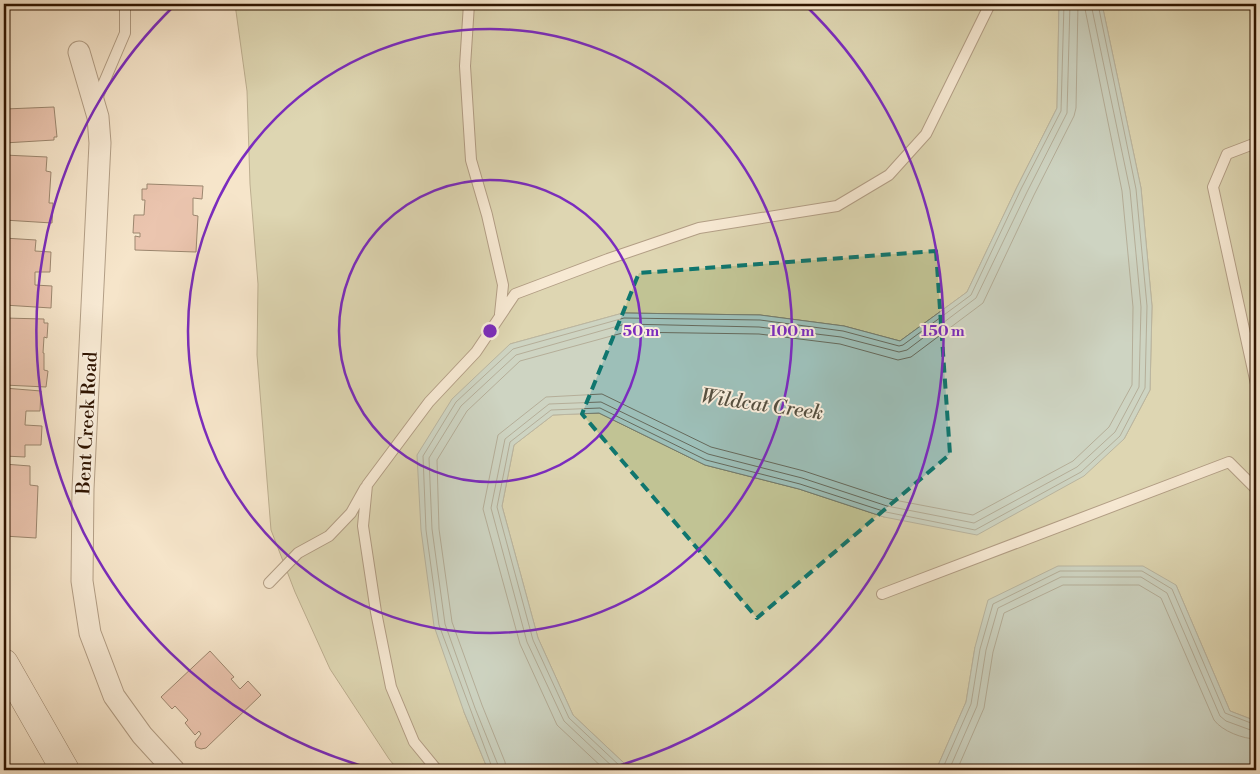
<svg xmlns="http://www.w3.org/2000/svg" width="1260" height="774" font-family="'Libre Bodoni',serif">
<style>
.green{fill:#c1c394;stroke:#786c4a}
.water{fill:#9dbfb8;stroke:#717b6e}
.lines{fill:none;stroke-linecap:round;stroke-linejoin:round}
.shore{stroke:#666a5c;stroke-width:1}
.building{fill:#dd9e8e;stroke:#2f1400}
.lane-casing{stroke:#614833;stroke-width:12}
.street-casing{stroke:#614833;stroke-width:23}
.secondary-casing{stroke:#2f1400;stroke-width:29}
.lane{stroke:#f9eedd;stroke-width:10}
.street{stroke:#f9eedd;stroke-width:21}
.secondary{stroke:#f9eedd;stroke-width:28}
.marked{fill:none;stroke:#0f766e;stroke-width:4;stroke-dasharray:10 6;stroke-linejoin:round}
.ring{fill:none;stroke:#7b2cbf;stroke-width:2.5}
.labels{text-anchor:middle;stroke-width:4;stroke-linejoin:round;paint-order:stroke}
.street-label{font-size:19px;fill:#2f1400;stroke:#f9eedd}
.water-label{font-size:20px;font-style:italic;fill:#565040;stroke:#f9eedd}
.centre{fill:#7b2cbf;stroke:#f9eedd;stroke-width:2.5}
.ring-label{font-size:15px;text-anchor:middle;font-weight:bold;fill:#7b2cbf;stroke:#f9eedd;stroke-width:4;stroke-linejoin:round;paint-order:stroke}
</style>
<rect width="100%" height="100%" fill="#f6e5cb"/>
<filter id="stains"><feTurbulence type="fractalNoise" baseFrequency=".004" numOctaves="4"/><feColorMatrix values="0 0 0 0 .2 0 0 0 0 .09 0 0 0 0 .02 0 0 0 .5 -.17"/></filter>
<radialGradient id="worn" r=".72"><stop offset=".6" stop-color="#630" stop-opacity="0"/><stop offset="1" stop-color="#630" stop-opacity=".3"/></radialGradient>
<path class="green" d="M235 4H1059L1057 108 1017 187 967 292 900 341 844 326 760 315 623 313 510 344 464 712 488 770H398L389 759 330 669 295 592 271 530 257 355 258 284 250 184 247 91Z
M1102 4H1256V721L1230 711 1176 585 975 647 966 702 936 770H646L625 764 573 715 538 638 502 506 514 445 553 415 599 413 705 465 799 489 884 517 1124 439 1150 390 1152 306 1141 188Z"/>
<path class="water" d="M1059 4H1102L1141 188 1152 306 1150 390 1124 439 1084 476 977 535 884 517 799 489 705 465 599 413 553 415 514 445 502 506 538 638 573 715 625 764 646 770H488L464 712 434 626 421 530 417 455 452 399 510 344 623 313 760 315 844 326 900 341 967 292 1017 187 1057 108Z
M1058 566H1143L1176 585 1230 711 1256 721V770H936L966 702 975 647 988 600Z"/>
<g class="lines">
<path class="shore" d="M493 770 439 625 426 530 423 456 456 402 513 349 624 318 760 320 843 331 899 346 903 345 971 295 1021 189 1061 111 1064 4
M499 770 498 765 475 708 445 624 432 529 429 458 461 406 516 355 625 324 759 327 841 337 899 352 907 350 976 298 1027 192 1067 113 1070 4
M506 770 505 762 482 705 452 622 439 529 437 460 467 411 520 361 626 332 759 334 840 344 898 360 911 357 983 303 1034 195 1074 116 1076 108 1078 4
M605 770 557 725 520 644 483 509 498 435 546 397 602 394 711 447 804 471 889 499 973 515 1073 461 1109 427 1132 385 1133 307 1122 191 1084 4
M616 770 564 721 527 642 491 508 505 439 549 404 601 402 708 454 802 478 887 506 974 523 1077 467 1115 432 1139 387 1141 307 1130 190 1091 4
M630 770 621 767 569 718 533 640 497 507 510 442 551 410 600 408 706 460 800 484 886 512 975 530 1081 472 1120 436 1145 388 1147 306 1136 189 1098 4
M942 770 971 704 980 649 993 604 1060 571H1142L1172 589 1225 713 1256 725
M949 770 977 706 986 650 998 608 1061 577H1141L1167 593 1220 716 1226 721 1256 732
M957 770 984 708 993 652 1004 613 1063 585H1139L1161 598 1214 720C1222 731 1243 739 1256 739"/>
</g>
<path class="building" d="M54 107 57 137H54V140L4 143 5 109Z
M4 155 47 157 46 171 51 172 49 203H53L52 223 4 220Z
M147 184 203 186 202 199 193 198V215L198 216 196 252 135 250V236L140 237V233H133L134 215H144L145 200H142V189H147Z
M4 238 36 240 35 251 51 252 50 272H35V285L52 286 51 308 4 305Z
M4 318 44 319V323H48L47 338 44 337 43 353H44V370L48 371 46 387 4 385Z
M4 388 41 391 40 411H26L25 425 42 426 41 445H25V457L4 456Z
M4 464 30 466V485L38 486 36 538 4 536Z
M210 651 234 677 231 679 240 689 248 681 261 695 206 748 201 749 196 747 195 742 201 734 199 731 195 735 185 723 188 720 175 706 172 709 161 697Z"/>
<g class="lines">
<defs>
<path id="lane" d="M469 4 465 66 471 160 487 215 503 285 500 314
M96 101 125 33V4
M1256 143 1227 154 1213 187 1256 384
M269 583 298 553 329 536 351 513 365 488
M882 594 1229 462 1256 489
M437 770 414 742 391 687 376 612 363 526 367 485 429 402 476 352 515 294 608 259 699 228 837 206 889 175 926 134 990 4"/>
<path id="street" d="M79 52 98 117 100 143 83 489 82 581 90 633 114 696 142 735 174 770"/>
<path id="secondary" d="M4 663 65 770"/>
</defs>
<use href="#lane" class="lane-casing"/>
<use href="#street" class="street-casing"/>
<use href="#secondary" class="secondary-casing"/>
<use href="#lane" class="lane"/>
<use href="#street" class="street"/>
<use href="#secondary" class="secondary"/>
</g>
<path d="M0 0H1260V774H0ZM936 251 950 454 757 618 582 414 639 273Z" fill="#f6e5cb" fill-opacity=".55" fill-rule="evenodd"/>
<path class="marked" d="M936 251 950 454 757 618 582 414 639 273Z"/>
<g class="ring">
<circle cx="490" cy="331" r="151"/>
<circle cx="490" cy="331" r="302"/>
<path d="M377 770A453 453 0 0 1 175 5M805 5A453 453 0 0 1 603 770"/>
</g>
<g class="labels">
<g class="street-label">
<text transform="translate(86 423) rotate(-87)" y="7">Bent Creek Road</text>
</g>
<g class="water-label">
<text transform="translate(762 404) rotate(8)" y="7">Wildcat Creek</text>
</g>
</g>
<circle cx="490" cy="331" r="8" class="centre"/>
<g class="ring-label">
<text x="641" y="336">50 m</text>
<text x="792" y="336">100 m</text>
<text x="943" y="336">150 m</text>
</g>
<rect width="1260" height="774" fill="none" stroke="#f6e5cb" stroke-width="20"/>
<rect x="5" y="5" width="1250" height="764" fill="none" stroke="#2f1400" stroke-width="2.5"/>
<rect x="10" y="10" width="1240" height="754" fill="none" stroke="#2f1400"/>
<rect width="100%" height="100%" filter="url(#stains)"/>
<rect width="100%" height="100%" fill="url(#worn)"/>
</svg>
